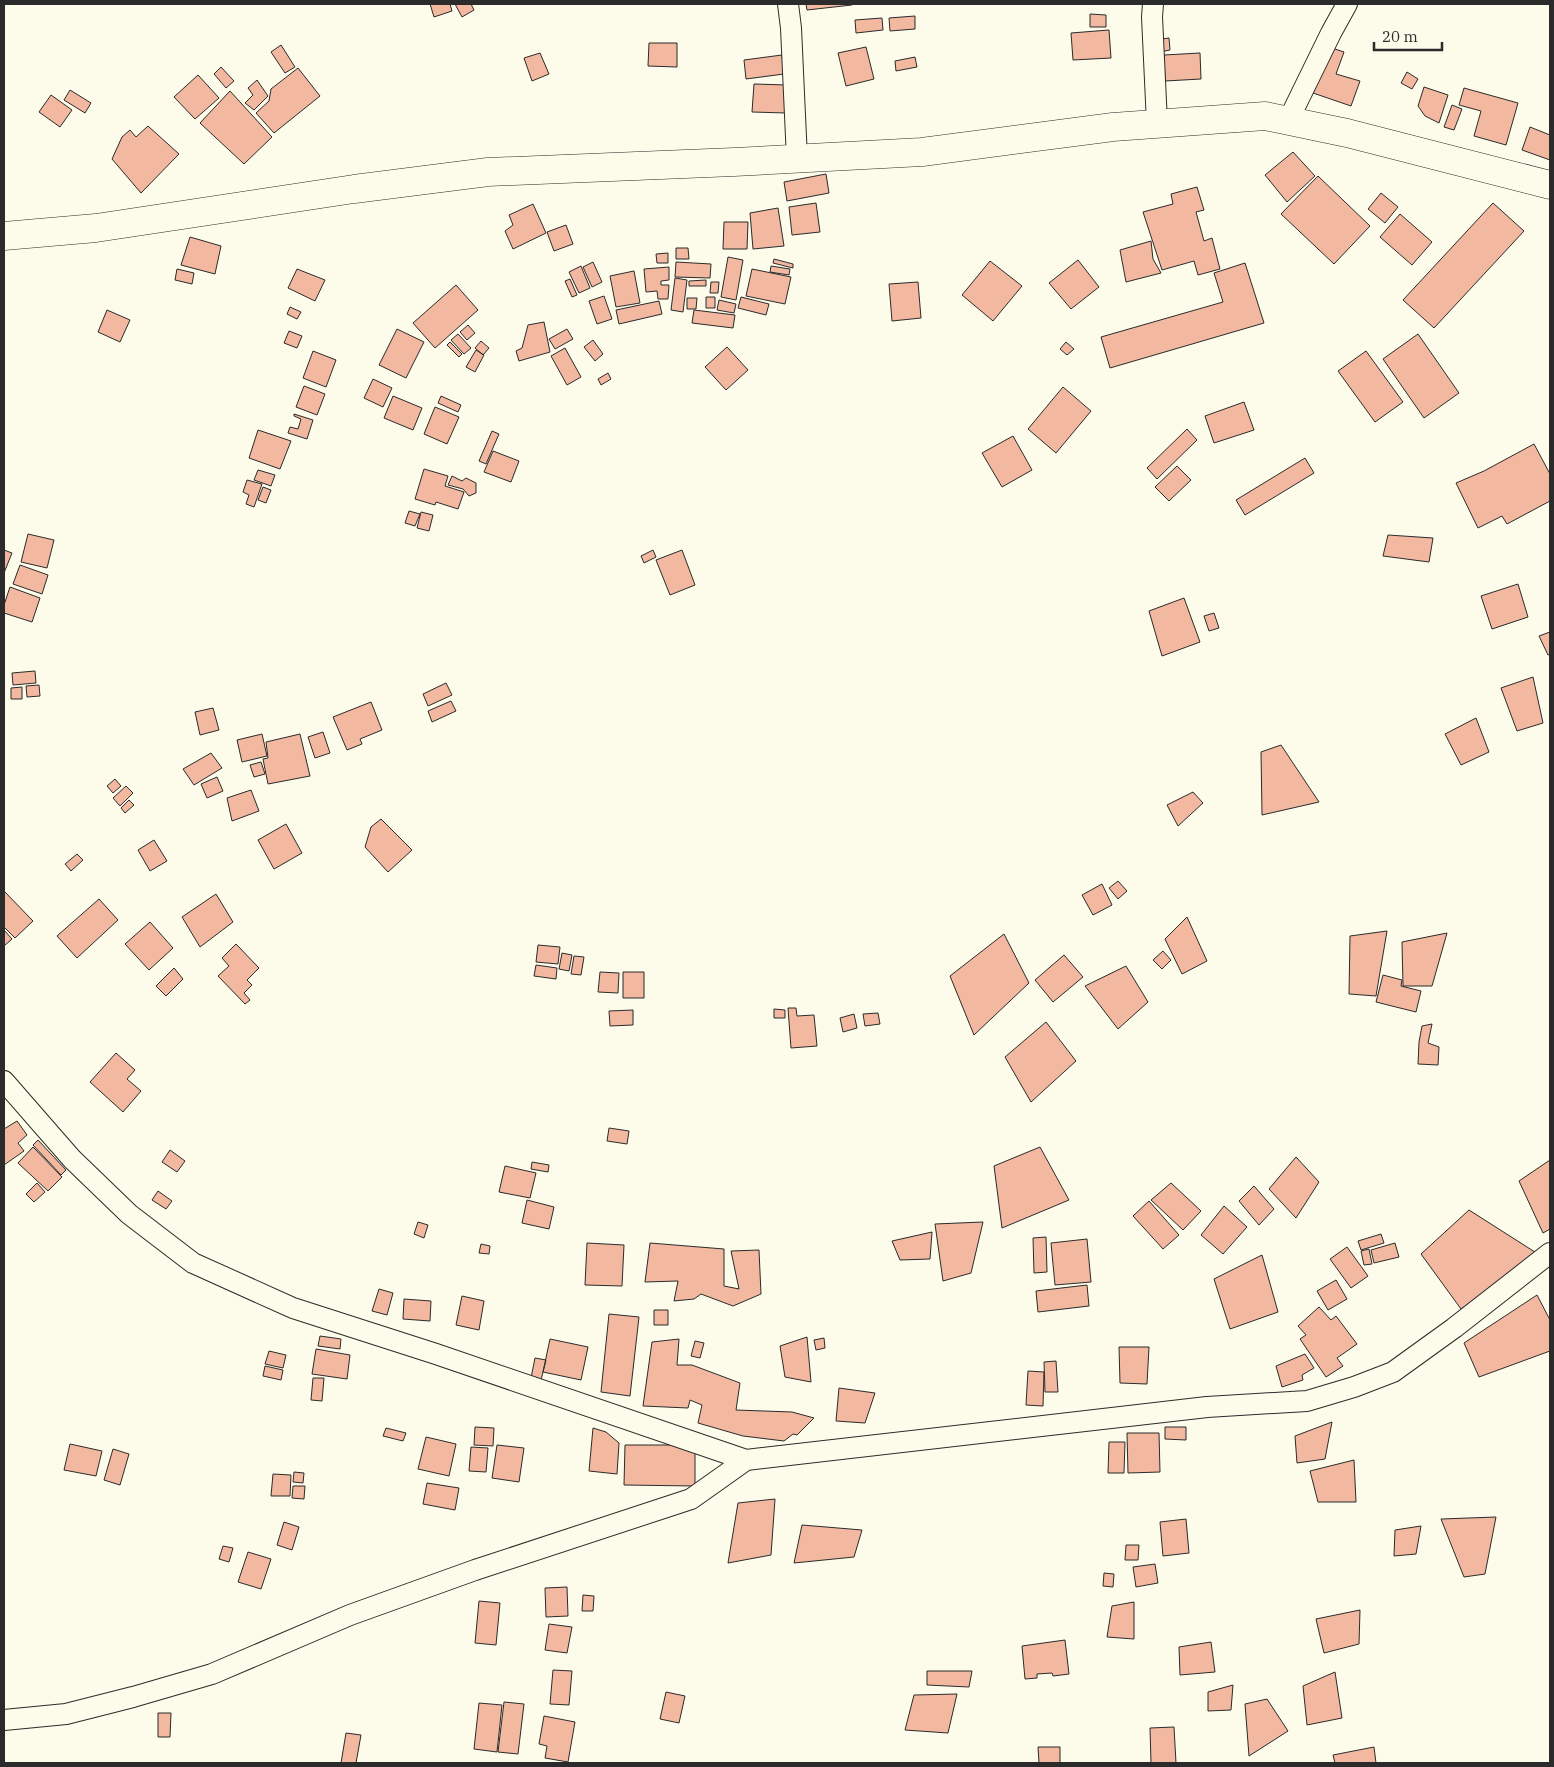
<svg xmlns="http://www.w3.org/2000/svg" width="1554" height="1767" font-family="'IBM Plex Serif',serif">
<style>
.building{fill:#f2b8a0;stroke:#2b2b2b}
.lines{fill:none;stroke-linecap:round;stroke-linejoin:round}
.street-casing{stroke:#2b2b2b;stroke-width:22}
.secondary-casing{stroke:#2b2b2b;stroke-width:29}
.street{stroke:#fdfbea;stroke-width:20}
.secondary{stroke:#fdfbea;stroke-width:28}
</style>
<rect width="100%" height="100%" fill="#fdfbea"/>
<path class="building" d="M430 4H450L452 11 434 17Z
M455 4H471L474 10 462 17Z
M806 4H852V5L807 10Z
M1090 14 1106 15V27H1090Z
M915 16V29L890 31 889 18Z
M882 18 883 30 856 33 855 20Z
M1109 30 1111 58 1073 60 1071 33Z
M1169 38 1170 50 1155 53 1154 40Z
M649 43H677V67L648 66Z
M281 45 295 67 285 73 271 52Z
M866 47 874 79 846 86 838 53Z
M1329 47 1344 52 1336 74 1360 81 1351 106 1313 93Z
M540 53 549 74 532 81 524 58Z
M1200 53 1201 79 1165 81 1164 55Z
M782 55 784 74 746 79 744 60Z
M915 57 917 67 896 71 895 61Z
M221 67 234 81 226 88 214 74Z
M298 68 320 96 274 133 256 113 269 101 271 89Z
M1407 72 1418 79 1412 89 1401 83Z
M198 75 219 98 195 119 174 97Z
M257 80 268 96 254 110 245 103 253 95 248 88Z
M754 84 787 85 786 113 752 112Z
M1424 87 1448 95 1439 123 1425 116 1418 106Z
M1464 88 1518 103 1506 145 1474 136 1481 111 1459 105Z
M70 90 91 103 85 113 64 100Z
M230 91 272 137 244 164 200 123Z
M51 95 72 110 60 127 39 112Z
M1452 105 1462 109 1454 130 1444 127Z
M148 126 179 154 141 193 112 159 122 137 130 130 136 137Z
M1530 127 1550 135V160L1522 150Z
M1293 152 1315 176 1287 202 1265 175Z
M826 174 829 193 787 201 784 182Z
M1318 176 1370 226 1334 264 1281 214Z
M1197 187 1204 210 1196 212 1204 241 1212 238 1220 269 1198 275 1194 261 1162 270 1143 212 1173 204 1171 194Z
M1381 193 1398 207 1385 223 1368 209Z
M816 203 820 232 792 235 789 207Z
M1493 203 1524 231 1434 328 1403 300Z
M533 204 546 233 513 249 505 231 513 225 509 215Z
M778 208 784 246 753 249 750 213Z
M1400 214 1432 242 1412 265 1380 237Z
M724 222H748L747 249H723Z
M566 225 573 244 554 251 547 232Z
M190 237 221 246 215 274 181 265Z
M1151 241 1153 259 1161 273 1126 282 1120 250Z
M676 248H688L689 259H676Z
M668 253V263H657L656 254Z
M728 257 743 260 736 300 721 297Z
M774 259 793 264V268L773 263Z
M1078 260 1099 287 1071 309 1049 283Z
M990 261 1022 286 993 321 962 295Z
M593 262 602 282 592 287 583 267Z
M676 262 711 264 710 278 675 277Z
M1245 263 1264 323 1110 368 1101 337 1223 302 1214 273Z
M581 266 590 288 579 293 569 272Z
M771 266 790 269 789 275 770 272Z
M669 267V280L661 281V285H669L668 299H658L657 291 646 292 644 269Z
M177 269 194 273 192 284 175 280Z
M297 269 325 280 315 301 288 288Z
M752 269 791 277 785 304 746 296Z
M634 271 640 303 616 307 610 276Z
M675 278 687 280 683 312 671 310Z
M570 279 577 295 572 297 565 281Z
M706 280V286H689V281Z
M711 282H719L718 293H710Z
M918 282 921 318 892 321 889 284Z
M456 285 478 310 435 348 413 323Z
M604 296 612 319 597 324 589 301Z
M706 297H715V308H706Z
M741 297 769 304 766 315 738 308Z
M687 298H697L696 309H687Z
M719 300 736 304 734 313 717 310Z
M659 301 662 314 619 324 616 310Z
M290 307 301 312 297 319 287 314Z
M107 310 130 320 120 342 98 332Z
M694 310 735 315 733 328 692 323Z
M544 322 550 352 519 361 516 351 522 348 528 325Z
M468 325 475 333 467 340 460 332Z
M397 329 424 342 406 378 379 365Z
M567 329 573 339 555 349 549 339Z
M289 331 302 336 297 348 284 343Z
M458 334 471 348 464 354 451 340Z
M1418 334 1459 393 1424 418 1383 359Z
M593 340 603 354 595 361 584 347Z
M481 341 489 348 483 355 475 348Z
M450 342 462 354 459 357 447 345Z
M1066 342 1074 349 1067 355 1060 349Z
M727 347 748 370 726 390 705 367Z
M565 348 581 377 567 385 551 356Z
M476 350 484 355 475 372 466 367Z
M313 351 336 360 326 387 303 378Z
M1366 351 1403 402 1375 422 1338 371Z
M608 373 611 379 601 385 598 379Z
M373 379 392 388 383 407 364 398Z
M304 386 325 394 317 415 296 407Z
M1063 387 1091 411 1056 453 1028 429Z
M393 396 422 408 413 430 384 418Z
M441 396 461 405 458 412 438 403Z
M1244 402 1254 430 1214 443 1205 416Z
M435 407 459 417 447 444 424 434Z
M294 414 313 420 307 439 288 433 290 427 298 429 301 419 294 416Z
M1187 429 1197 440 1157 479 1147 468Z
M258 430 291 441 280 469 249 458Z
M492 431 499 434 486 464 479 461Z
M1013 436 1032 470 1002 487 982 453Z
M1534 444 1550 474V501L1507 524 1502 516 1478 528 1456 483 1484 471Z
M493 451 519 461 511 482 484 472Z
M1305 458 1314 473 1245 515 1236 500Z
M1177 466 1191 480 1169 501 1155 487Z
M424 469 448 476 445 486 464 492 458 509 436 502 435 505 415 499Z
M258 470 275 475 271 486 254 480Z
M452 476 462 481 466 478 476 483V493L469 496 463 489 448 485Z
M247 480 262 484 254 507 246 504 249 495 243 492Z
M263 487 271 490 266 503 258 500Z
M409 511 420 514 415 526 405 523Z
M421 512 433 515 429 531 417 528Z
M28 534 54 540 47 568 21 562Z
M1388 535 1433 538 1429 562 1383 556Z
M4 550 12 553 4 573Z
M653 550 656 557 644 563 641 556Z
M682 550 695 585 670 595 656 560Z
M20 565 48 575 42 594 13 584Z
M1518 584 1528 617 1492 629 1481 596Z
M10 587 40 598 32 622 4 613V605Z
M1184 598 1200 642 1162 656 1149 611Z
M1214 613 1219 628 1209 631 1204 616Z
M1550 632V654L1548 655 1539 636Z
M35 671 36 683 13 685 12 673Z
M1533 677 1543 723 1517 731 1501 688Z
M446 683 452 695 428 706 423 694Z
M39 685 40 696 27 697 26 686Z
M22 687V699H11V688Z
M451 701 456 711 432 722 428 711Z
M371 702 382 730 360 739 362 744 347 750 333 717Z
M213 708 219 730 200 735 195 712Z
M1476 718 1489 752 1461 765 1445 734Z
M323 732 330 753 315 758 308 737Z
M262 734 267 756 242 762 237 740Z
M300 734 310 776 268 784 263 759 268 758 266 742Z
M1281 745 1319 802 1262 815 1261 752Z
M211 753 222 768 194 785 183 769Z
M261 762 265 774 254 777 250 765Z
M217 777 223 791 207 798 201 784Z
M115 779 121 786 113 793 107 786Z
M126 786 133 793 120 806 113 798Z
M251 790 259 811 232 821 227 798Z
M1193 792 1203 803 1178 826 1167 805Z
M129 800 134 805 125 813 121 808Z
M381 819 412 850 388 872 365 847 371 827Z
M286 824 302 853 274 869 258 840Z
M154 840 167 861 150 871 138 850Z
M77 854 83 860 71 871 65 864Z
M1118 881 1127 891 1118 899 1109 888Z
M1102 884 1112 905 1093 915 1082 895Z
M4 891 33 921 15 938 4 927Z
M216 894 233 922 200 947 182 917Z
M99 899 118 920 77 958 57 936Z
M1187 917 1207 961 1182 974 1165 939Z
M150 922 173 948 149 970 125 944Z
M4 930 12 939 4 946Z
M1387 931 1376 996 1349 994 1350 936Z
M1447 933 1432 986H1403L1402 942Z
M1004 934 1029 983 974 1035 950 976Z
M236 944 259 968 247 980 252 985 244 993 250 1000 245 1004 218 976 229 966 222 958Z
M538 945 560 947 558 964 536 962Z
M1163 951 1171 960 1162 969 1153 960Z
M562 953 572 955 569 971 559 969Z
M1064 955 1083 977 1053 1002 1035 980Z
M574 956 584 957 581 975 571 974Z
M536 965 557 968 556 979 534 976Z
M1126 966 1148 1002 1118 1029 1085 986Z
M174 968 183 979 166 996 156 986Z
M600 972 619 973 618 993 598 992Z
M623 972H644V998H623Z
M1383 975 1402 980 1401 986 1421 991 1416 1012 1376 1002Z
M788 1008H796L797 1016 814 1015 817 1046 791 1048Z
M774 1009 785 1010V1018H774Z
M633 1010V1025L610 1026 609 1011Z
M878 1013 880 1024 865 1026 863 1014Z
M854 1014 857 1028 843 1032 840 1018Z
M1046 1022 1076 1061 1031 1102 1005 1057Z
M1432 1024 1428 1043 1439 1047 1438 1065 1418 1064 1419 1042 1422 1026Z
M116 1053 135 1070 127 1079 141 1091 123 1112 90 1082Z
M17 1121 27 1135 18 1143 24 1151 4 1165V1129Z
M609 1128 629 1131 627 1144 607 1141Z
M38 1140 66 1170 61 1175 33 1145Z
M33 1147 62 1177 48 1191 18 1163Z
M1040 1147 1069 1200 1002 1228 994 1166Z
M170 1150 185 1161 177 1172 162 1162Z
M1296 1157 1319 1182 1296 1218 1269 1189Z
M1550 1160V1229L1543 1233 1519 1181Z
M532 1162 549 1165 548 1172 531 1169Z
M505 1166 536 1173 530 1198 499 1192Z
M37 1183 45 1192 34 1202 26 1194Z
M1171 1183 1201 1211 1183 1230 1151 1200Z
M1254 1186 1274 1209 1259 1225 1239 1201Z
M158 1191 172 1201 166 1209 152 1200Z
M527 1200 554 1207 549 1229 522 1223Z
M1149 1201 1179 1235 1163 1249 1133 1216Z
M1224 1206 1247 1227 1223 1254 1201 1235Z
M1469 1210 1538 1254 1461 1309 1421 1254Z
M418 1222 428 1225 424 1238 414 1234Z
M983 1222 971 1273 943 1281 935 1224Z
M932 1232 930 1259 900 1260 892 1241Z
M1381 1234 1384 1243 1361 1250 1358 1241Z
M1046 1237 1047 1272 1034 1273 1033 1238Z
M1087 1239 1091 1282 1055 1285 1051 1243Z
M587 1243 624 1245 622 1286 585 1285Z
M650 1243 724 1249V1286L739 1289 731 1251 759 1250 761 1294 733 1306 701 1294 694 1299 674 1301 678 1281 645 1282Z
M1395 1243 1399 1257 1374 1263 1371 1250Z
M481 1244 490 1246 489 1254 479 1253Z
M1347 1247 1368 1276 1351 1288 1330 1259Z
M1369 1249 1372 1264 1364 1265 1361 1251Z
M1262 1255 1278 1312 1230 1329 1214 1279Z
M1336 1280 1347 1299 1328 1310 1317 1291Z
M1087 1285 1089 1306 1038 1312 1036 1291Z
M379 1289 393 1293 387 1315 372 1311Z
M1537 1295 1550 1320V1351L1479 1377 1464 1343Z
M462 1296 484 1301 479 1330 456 1325Z
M404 1299 431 1301 430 1321 403 1319Z
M1319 1307 1331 1320 1336 1316 1357 1344 1337 1358 1343 1366 1326 1377 1300 1339 1306 1335 1298 1326Z
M654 1310H668V1325H654Z
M609 1314 639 1317 630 1396 601 1392Z
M320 1336 341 1339 340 1349 318 1346Z
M807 1337 811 1382 785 1377 780 1346Z
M824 1338 825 1348 816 1350 814 1340Z
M550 1339 588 1347 581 1380 543 1372Z
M679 1339 677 1365H692L740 1383 736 1410 792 1412 814 1418 797 1435 793 1434 784 1441 743 1436 698 1423 702 1405 690 1400 688 1408 643 1406 652 1342Z
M695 1341 704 1343 700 1358 691 1356Z
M1119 1347H1149L1147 1384 1120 1383Z
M316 1349 350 1355 347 1379 312 1374Z
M269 1351 286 1355 283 1368 265 1364Z
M1305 1354 1314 1368 1302 1375 1303 1380 1282 1387 1276 1366Z
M535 1358 546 1360 540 1384 530 1383Z
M1056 1361 1058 1392H1045L1044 1362Z
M265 1366 283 1370 281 1380 263 1376Z
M1028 1371 1044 1372 1043 1406 1026 1405Z
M313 1378H324L322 1401 311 1400Z
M839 1388 875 1393 865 1423 836 1421Z
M1332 1422 1325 1459 1297 1463 1295 1436Z
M475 1427 494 1428 493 1446 474 1445Z
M1165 1427H1186V1440L1165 1439Z
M386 1428 406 1433 403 1441 383 1436Z
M593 1428 606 1432 619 1443 617 1474 589 1471Z
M1127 1433H1159L1160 1472 1128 1473Z
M426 1437 456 1444 449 1476 418 1469Z
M1109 1442H1125L1124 1473H1108Z
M70 1444 102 1451 96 1476 64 1470Z
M497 1445 524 1448 519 1482 492 1478Z
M625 1445H695V1486L624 1485Z
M471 1447 488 1448 486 1472 469 1471Z
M113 1449 129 1454 120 1485 104 1480Z
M1354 1460 1356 1502H1318L1310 1471Z
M294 1472 304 1473 303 1483 293 1482Z
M273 1474 291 1475 290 1496H271Z
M427 1483 459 1488 455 1510 423 1504Z
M293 1486H305L304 1499 292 1498Z
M775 1499 771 1555 728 1563 738 1503Z
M1496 1517 1485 1574 1464 1577 1441 1519Z
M1186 1519 1189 1553 1163 1556 1160 1522Z
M284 1522 299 1527 292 1550 277 1545Z
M802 1525 862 1530 854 1557 794 1563Z
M1421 1526 1416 1554 1394 1556 1395 1530Z
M1126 1545H1139L1138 1560H1125Z
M223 1546 233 1548 229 1562 219 1559Z
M248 1552 271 1559 261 1589 238 1582Z
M1155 1564 1158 1583 1136 1587 1133 1567Z
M1104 1573 1114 1574 1113 1587 1103 1586Z
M567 1587 568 1616 546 1617 545 1588Z
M583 1595 594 1596 593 1611H582Z
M479 1601 500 1603 496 1645 475 1643Z
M1134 1602V1639L1107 1637 1112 1606Z
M1360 1610 1359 1644 1324 1653 1316 1619Z
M549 1624 572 1627 567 1653 545 1650Z
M1065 1640 1069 1674 1053 1676 1052 1673 1037 1674V1678L1025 1679 1022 1646Z
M1211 1642 1215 1672 1180 1675 1179 1647Z
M553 1670 572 1671 569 1705 550 1704Z
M927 1671H972L969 1687 927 1685Z
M1335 1672 1342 1718 1307 1725 1303 1686Z
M1233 1685 1231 1710 1208 1711V1692Z
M666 1692 685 1696 679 1723 660 1719Z
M957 1694 948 1733 905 1730 914 1695Z
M1267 1699 1288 1731 1249 1756 1245 1704Z
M504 1702 524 1704 518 1754 498 1752Z
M479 1703 502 1705 497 1752 474 1749Z
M158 1713H171L170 1737H158Z
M544 1716 575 1722 568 1762 545 1758 547 1746 539 1744Z
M1174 1727 1176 1763H1151L1150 1728Z
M346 1733 361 1735 356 1763H341Z
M1038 1747H1060V1763H1039Z
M1374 1747 1376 1763H1335L1333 1755Z"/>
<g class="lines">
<defs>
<path id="street" d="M788 4 791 28 797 159
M1153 4 1152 17 1157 123
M1288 121 1331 33 1347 4
M4 1081 72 1159 129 1214 193 1263 293 1308 436 1354 746 1460
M4 1720 66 1714 133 1697 212 1674 350 1615 475 1570 691 1499 746 1460 1207 1407 1307 1401 1354 1387 1393 1372 1454 1328 1550 1253"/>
<path id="secondary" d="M4 236 96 228 354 189 488 172 734 162 922 152 1113 127 1265 116 1347 133 1550 185"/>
</defs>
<use href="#street" class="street-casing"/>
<use href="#secondary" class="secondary-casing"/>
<use href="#street" class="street"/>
<use href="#secondary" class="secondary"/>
</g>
<rect width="1554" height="1767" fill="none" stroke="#2b2b2b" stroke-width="10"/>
<path d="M1374 42v8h68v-8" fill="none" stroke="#2b2b2b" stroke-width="2.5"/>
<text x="1382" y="42" font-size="15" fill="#2b2b2b" stroke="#fdfbea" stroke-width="4" paint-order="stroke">20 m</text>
</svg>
